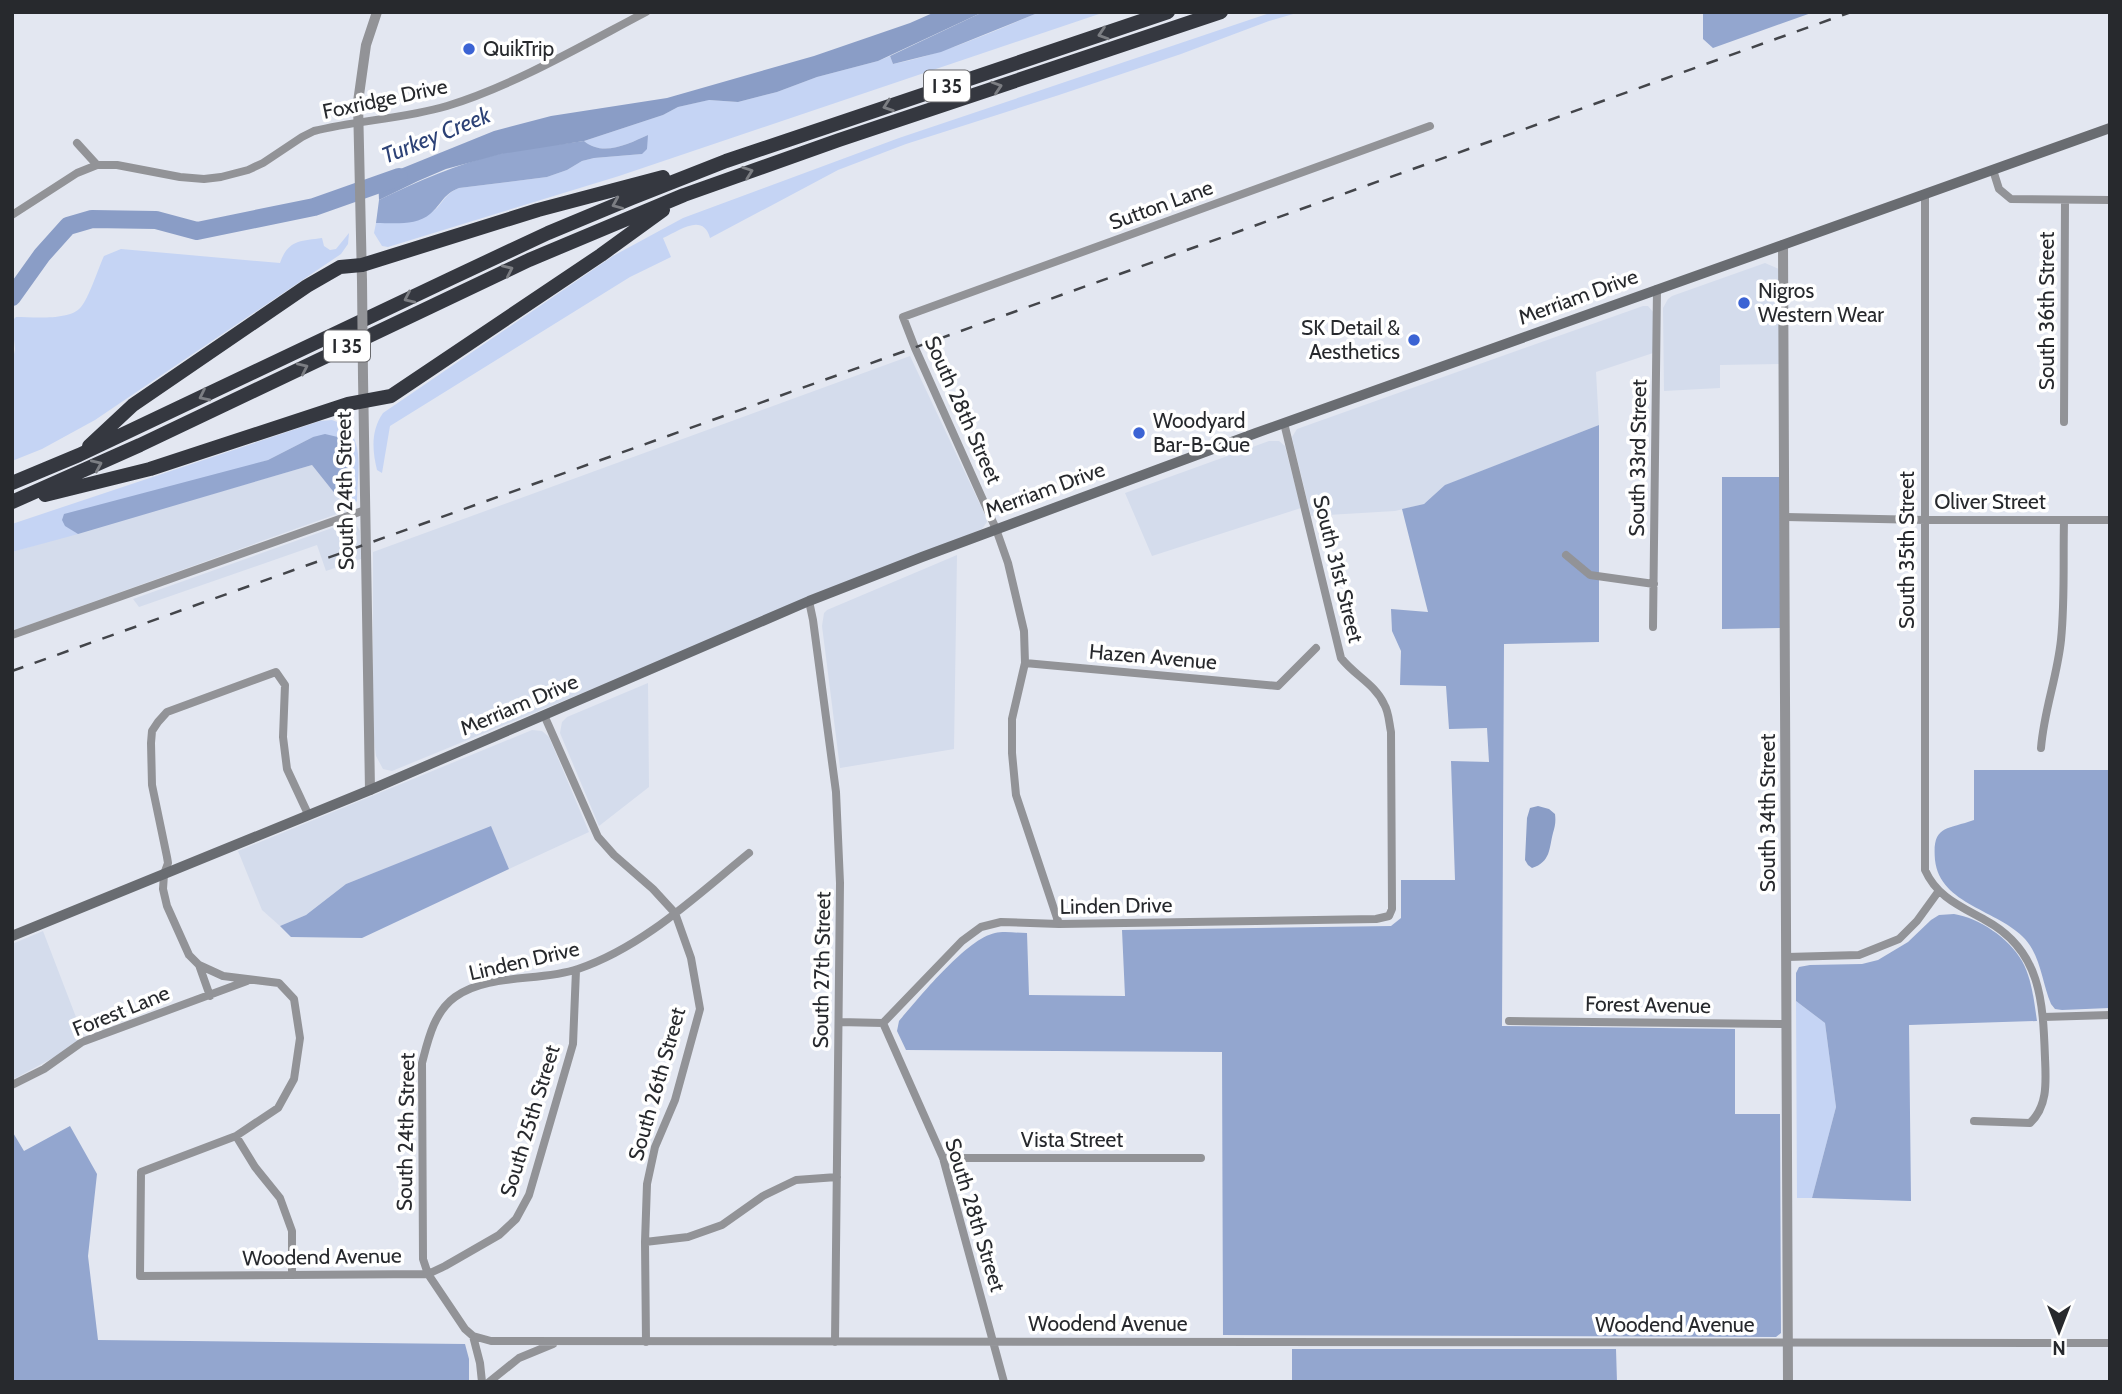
<svg xmlns="http://www.w3.org/2000/svg" width="2122" height="1394" font-family="Cabin,sans-serif">
<style>
.built{fill:#d4dcec}
.green{fill:#c5d4f4}
.forest{fill:#93a6cf}
.water{fill:#8a9dc6}
.lines{fill:none;stroke-linecap:round;stroke-linejoin:round}
.river{stroke:#8a9dc6;stroke-width:18}
.minor{stroke:#929397;stroke-width:8}
.tertiary{stroke:#929397;stroke-width:10}
.secondary{stroke:#696c71;stroke-width:10}
.motorway{stroke:#353840;stroke-width:14}
.rail{stroke:#43454a;stroke-width:2.5;stroke-dasharray:12 12;stroke-linecap:butt}
.tertiary-bridge{stroke:#929397;stroke-width:10}
.oneway{stroke:#7c7e83}
.poi-dot{fill:#3b63d4;stroke:#fff;stroke-width:2.5}
.labels{text-anchor:middle;stroke-width:7;stroke-linejoin:round;paint-order:stroke}
.shield{fill:#fff;stroke:#68696c;stroke-width:2}
.shield-label{font-size:19px;font-weight:bold;fill:#27292d}
.poi-label{font-size:21px;fill:#27292d;stroke:#fff;text-anchor:start}
.street-label{font-size:21px;fill:#27292d;stroke:#fff}
.water-label{font-size:23px;font-style:italic;fill:#2c4176;stroke:#fff}
</style>
<rect width="100%" height="100%" fill="#e3e7f1"/>
<path class="built" d="M1765 263 1779 269 1782 364 1720 365V388L1664 391 1663 308 1668 299 1672 296Z
M1643 306H1648L1654 313 1653 353 1596 372 1599 425 1446 485 1424 504 1395 511 1311 516 1293 442 1292 437 1297 429Z
M910 356 986 517 987 522 982 529 392 771 383 769 376 756 373 732V552Z
M1269 441H1279L1285 446 1301 508 1152 556 1125 493Z
M312 465 348 510 12 631V552Z
M349 522 356 524 360 531 361 559 326 571 317 545 139 607 133 599Z
M957 555 954 749 840 768 822 626 824 613 827 610Z
M648 683 649 787 599 826 560 733 562 722 567 717Z
M532 730 542 731 549 737 589 832 509 869 491 827 346 884 306 915 280 926 262 910 238 851Z
M43 931 84 1038 62 1053 12 1080V944Z"/>
<path class="green" d="M1040 12H1105L619 176 388 247 382 246 374 233 376 223C394 223 414 224 430 213 443 206 442 195 459 188L547 177 567 170 582 161 594 158 642 154 648 135C628 144 603 157 584 141L663 115 678 107 708 100 738 102 777 92 817 77 878 61 890 56 893 64C944 54 992 32 1040 12Z
M1273 12H1300L1269 21 1181 54 1059 95 906 144 838 170 710 238C703 212 679 231 663 238L671 257 630 277 390 426 382 473 377 470C372 450 371 430 383 413L613 256 683 218 899 138Z
M349 233 348 244 341 254 95 420 42 449 12 461V365L15 349 12 321 16 317C33 317 70 321 81 307 89 298 98 269 104 256L121 249 280 263C288 240 300 241 322 238L324 246 330 250 336 249Z
M332 420C368 431 357 472 357 501L352 506 348 455 313 437 268 460 65 525 78 534 12 552V524L320 421Z
M1796 1001 1825 1023 1836 1107 1812 1198H1797Z"/>
<path class="forest" d="M983 12H1040L941 52 893 64 890 56Z
M1703 12H1814L1713 48 1703 39Z
M648 135 647 149 642 154 594 158 582 161 567 170 547 177 459 188C443 194 442 204 430 214 416 226 393 223 376 223L379 200C418 181 457 164 499 154 527 148 556 145 584 141 603 157 628 144 648 135Z
M1599 425V642L1504 644 1502 1026 1735 1029V1114H1780L1781 1333 1776 1337 1223 1335 1222 1052 906 1050 897 1031 899 1021C919 998 966 939 995 933 1004 931 1017 933 1027 933L1029 995 1125 996 1122 930 1391 926 1401 918V880H1455L1451 761 1489 762 1487 728 1449 729 1446 686 1400 685 1401 651 1392 631 1391 609 1428 612 1402 509 1424 504 1445 485Z
M325 434 342 438 346 444 352 506 348 510 312 465 78 534 65 526 62 520 64 514 268 460 313 437Z
M1722 477H1784V628L1722 629Z
M1974 770H2110L2109 1008 2062 1010 2055 1009 2051 1004C2042 983 2041 957 2025 939 1999 910 1940 905 1935 860 1932 825 1946 830 1974 820Z
M491 826 509 869 362 938 291 937 280 926 306 915 346 884Z
M1954 914C1979 918 2009 938 2022 961 2032 979 2034 1001 2037 1021L1909 1025 1911 1201 1812 1198 1836 1107 1825 1023 1796 1001V973L1799 967 1810 965 1862 964 1878 960 1908 942 1931 920 1939 915Z
M70 1126 97 1174 88 1256 98 1340 465 1344 469 1359V1382H12V1131L24 1151Z
M1292 1349H1616L1617 1382H1292Z"/>
<path class="water" d="M935 12H983L878 61 817 77 777 92 738 102 709 100 678 107 663 115 584 141 501 154 446 169 418 181 379 200 378 178 494 131 551 116 667 98 814 56 910 23Z
M1538 806 1549 809 1555 814C1556 822 1555 826 1553 833 1549 848 1551 862 1532 868L1528 865 1525 860 1527 818 1530 808Z"/>
<g class="lines">
<path class="river" d="M12 297 42 255 68 226 92 219 156 220 197 231 314 207 399 177"/>
<path class="minor" d="M77 143 97 165
M1993 170 1999 189 2011 199 2110 200
M1925 194V870C1937 897 1960 906 1985 920 2041 950 2043 1001 2045 1058 2046 1082 2048 1106 2030 1123L1974 1121
M12 215 77 173 97 165H117L180 177 204 179 221 177 248 170 263 163 302 137 314 131C358 120 403 119 447 106 515 85 583 45 646 12
M2064 422 2065 201
M1786 517 1925 520H2110
M1566 555 1590 575 1654 584
M809 601 813 620 836 792 840 883 835 1342
M1653 627 1657 289
M12 635 365 510
M1025 663 1278 686 1316 648
M544 715 598 837 614 855 653 889 675 913 691 958 700 1009 675 1100 655 1147 647 1184 645 1242 646 1342
M2041 748C2044 710 2057 678 2061 640 2065 601 2063 560 2064 520
M1059 924 1016 795 1012 753V719L1025 663 1024 631 1008 563 996 529 915 348 903 317 1430 126
M1787 957 1859 955 1899 939 1917 921 1938 892
M199 965 223 976 279 983 294 999 300 1038 294 1079 278 1108 236 1136 141 1172 140 1276 428 1274 465 1329 473 1336 491 1341 2110 1343
M576 970 573 1044 529 1195 516 1219 499 1235 445 1266 428 1274 423 1259 422 1063C428 1040 434 1012 455 997 488 973 540 982 578 969 643 947 696 896 749 853
M210 996 199 965 189 955 167 906 163 889 164 874 168 863 167 857 152 785 151 743 152 731 158 722 167 712 276 672 285 685 283 737 287 769 308 814
M2043 1017 2110 1015
M1509 1021 1787 1024
M839 1022 883 1023
M883 1023 962 941 981 927 1001 922 1059 924 1376 919 1389 916 1392 909 1391 732C1389 723 1389 712 1384 704 1375 684 1354 675 1341 658L1284 423
M883 1023 943 1158 1004 1382
M12 1085 44 1069 82 1042 247 981
M236 1136 255 1167 280 1198 292 1231V1275
M943 1158H1201
M645 1242 688 1237 722 1225 763 1196 796 1180 837 1177
M473 1336 480 1363 482 1382
M489 1382 519 1358 553 1344"/>
<path class="tertiary" d="M1783 245 1788 1382
M362 281 358 102 366 45 377 12
M363 377 370 790"/>
<path class="secondary" d="M12 936 370 790 809 601 922 557 1256 433 2110 128"/>
<path class="motorway" d="M89 446 133 405 307 286 340 267 362 265 538 210 663 177
M12 483 79 455 452 278 548 233 632 198 726 161 1168 12
M45 495 150 469 348 404 391 396 601 255 663 210
M12 502 140 445 529 260 684 195 839 140 1221 12"/>
<path class="rail" d="M12 671 1851 12"/>
<path class="tertiary-bridge" d="M362 281 363 377"/>
</g>
<defs><path id="oneway-chevron" d="M-2-3.5L2.5 0L-2 3.5" fill="none" stroke-width="1.6" stroke-linecap="round" stroke-linejoin="round" transform="scale(1.75)"/></defs>
<g class="oneway">
<use href="#oneway-chevron" transform="translate(1103 34) rotate(162)"/>
<use href="#oneway-chevron" transform="translate(997 87) rotate(-18)"/>
<use href="#oneway-chevron" transform="translate(888 106) rotate(161)"/>
<use href="#oneway-chevron" transform="translate(748 172) rotate(-20)"/>
<use href="#oneway-chevron" transform="translate(617 204) rotate(157)"/>
<use href="#oneway-chevron" transform="translate(508 270) rotate(-25)"/>
<use href="#oneway-chevron" transform="translate(409 298) rotate(155)"/>
<use href="#oneway-chevron" transform="translate(303 368) rotate(-25)"/>
<use href="#oneway-chevron" transform="translate(204 396) rotate(154)"/>
<use href="#oneway-chevron" transform="translate(97 465) rotate(-24)"/>
</g>
<g class="poi-dot">
<circle cx="469" cy="49" r="7"/>
<circle cx="1744" cy="303" r="7"/>
<circle cx="1414" cy="340" r="7"/>
<circle cx="1139" cy="433" r="7"/>
</g>
<g class="labels">
<g class="shield">
<rect x="924" y="70.5" width="46" height="31" rx="5"/>
<rect x="324" y="330.5" width="46" height="31" rx="5"/>
</g>
<g class="shield-label">
<text x="947" y="93">I 35</text>
<text x="347" y="353">I 35</text>
</g>
<g class="poi-label">
<text x="483" y="56">QuikTrip</text>
<text x="1758" y="298">Nigros<tspan x="1758" dy="24">Western Wear</tspan></text>
<text x="1400" y="335" text-anchor="end">SK Detail &amp;<tspan x="1400" dy="24">Aesthetics</tspan></text>
<text x="1153" y="428">Woodyard<tspan x="1153" dy="24">Bar-B-Que</tspan></text>
</g>
<g class="street-label">
<text transform="translate(385 99) rotate(-12)" y="7">Foxridge Drive</text>
<text transform="translate(1161 205) rotate(-20)" y="7">Sutton Lane</text>
<text transform="translate(1578 297) rotate(-20)" y="7">Merriam Drive</text>
<text transform="translate(2047 311) rotate(-90)" y="7">South 36th Street</text>
<text transform="translate(963 410) rotate(66)" y="7">South 28th Street</text>
<text transform="translate(1638 458) rotate(-89)" y="7">South 33rd Street</text>
<text transform="translate(1045 490) rotate(-20)" y="7">Merriam Drive</text>
<text transform="translate(345 491) rotate(-91)" y="7">South 24th Street</text>
<text x="1990" y="509">Oliver Street</text>
<text transform="translate(1907 550) rotate(-90)" y="7">South 35th Street</text>
<text transform="translate(1338 569) rotate(76)" y="7">South 31st Street</text>
<text transform="translate(1153 657) rotate(5)" y="7">Hazen Avenue</text>
<text transform="translate(519 705) rotate(-23)" y="7">Merriam Drive</text>
<text transform="translate(1768 813) rotate(-90)" y="7">South 34th Street</text>
<text transform="translate(1116 906) rotate(-1)" y="7">Linden Drive</text>
<text transform="translate(524 961) rotate(-13)" y="7">Linden Drive</text>
<text transform="translate(822 970) rotate(-89)" y="7">South 27th Street</text>
<text transform="translate(1648 1005) rotate(1)" y="7">Forest Avenue</text>
<text transform="translate(121 1011) rotate(-22)" y="7">Forest Lane</text>
<text transform="translate(657 1084) rotate(-74)" y="7">South 26th Street</text>
<text transform="translate(530 1121) rotate(-73)" y="7">South 25th Street</text>
<text transform="translate(406 1132) rotate(-89)" y="7">South 24th Street</text>
<text x="1072" y="1147">Vista Street</text>
<text transform="translate(975 1215) rotate(73)" y="7">South 28th Street</text>
<text transform="translate(322 1257) rotate(-1)" y="7">Woodend Avenue</text>
<text x="1108" y="1331">Woodend Avenue</text>
<text x="1675" y="1332">Woodend Avenue</text>
</g>
<g class="water-label">
<text transform="translate(436 135) rotate(-22)" y="8">Turkey Creek</text>
</g>
</g>
<rect width="2122" height="1394" fill="none" stroke="#27292d" stroke-width="28"/>
<g transform="translate(2059 1331) rotate(180)" stroke="#ffffff" stroke-width="5" paint-order="stroke">
<path d="M0-5L12 26L0 18L-12 26Z" fill="#27292d"/>
<text y="-10" font-size="19" font-weight="bold" text-anchor="middle" fill="#27292d">N</text>
</g>
</svg>
